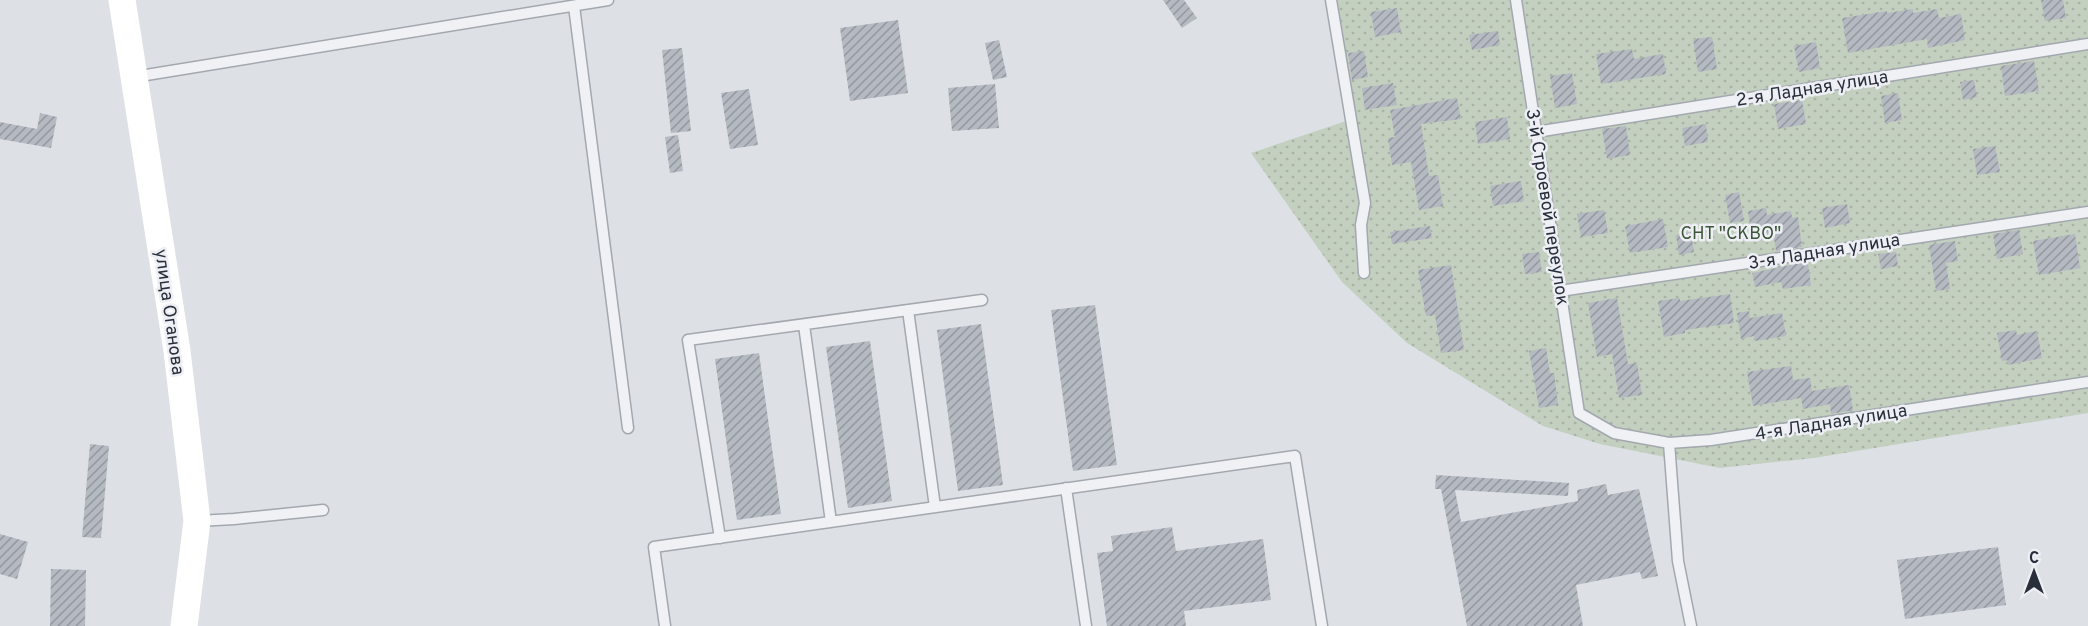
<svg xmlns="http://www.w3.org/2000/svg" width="2088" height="626" font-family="Overpass,sans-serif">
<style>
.garden{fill:url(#garden-dots)}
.building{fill:url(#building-hatch)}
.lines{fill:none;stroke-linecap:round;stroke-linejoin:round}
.service-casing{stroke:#a3a8af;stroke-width:13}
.service{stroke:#f0f1f5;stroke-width:10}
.secondary{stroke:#fff;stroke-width:27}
.labels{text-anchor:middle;stroke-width:5;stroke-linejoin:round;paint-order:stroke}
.street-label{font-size:18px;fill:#282f3b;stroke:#edeff4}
.park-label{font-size:18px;fill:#3c5537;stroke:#edeff4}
</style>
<defs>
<pattern id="garden-dots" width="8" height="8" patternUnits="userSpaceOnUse" patternTransform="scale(1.5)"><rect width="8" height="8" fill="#c3cfbf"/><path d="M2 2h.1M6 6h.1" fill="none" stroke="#a8b2a5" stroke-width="1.8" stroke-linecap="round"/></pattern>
<pattern id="building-hatch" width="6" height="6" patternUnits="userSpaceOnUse" patternTransform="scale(1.5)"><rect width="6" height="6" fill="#b5bac2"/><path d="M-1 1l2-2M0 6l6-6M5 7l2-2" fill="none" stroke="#93989f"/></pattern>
</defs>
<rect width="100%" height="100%" fill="#dde1e6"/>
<path class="garden" d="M1327 0H2088V413L1814 458 1720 468 1600 444 1543 426 1407 343 1342 282 1251 153 1346 121Z"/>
<path class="building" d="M1163 0H1184L1197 18 1182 28Z
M2041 0H2063L2066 18 2045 21Z
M1397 8 1401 32 1375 37 1371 12Z
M1913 9V13L1937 9 1939 18 1961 14 1965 40 1928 48 1927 39 1848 53 1842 18 1887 11V13Z
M898 20 908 93 850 101 840 28Z
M1498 31 1500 45 1472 50 1469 35Z
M1712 37 1717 69 1698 72 1693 39Z
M999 40 1007 77 993 80 985 43Z
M1816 42 1820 68 1799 72 1794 46Z
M682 48 691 131 671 133 662 50Z
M1632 49 1634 59 1663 54 1666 74 1601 84 1596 54Z
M1364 51 1368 77 1352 80 1348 53Z
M2034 61 2039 91 2005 96 2001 66Z
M1572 73 1577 104 1555 108 1550 76Z
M1974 80 1977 97 1963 100 1960 82Z
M1393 83 1397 105 1365 110 1362 88Z
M995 84 999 128 952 131 948 88Z
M749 89 758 145 730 149 721 93Z
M1898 93 1902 120 1885 123 1881 96Z
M1457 98 1461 119 1421 124 1429 176 1438 175 1443 206 1419 210 1411 162 1392 165 1388 138 1395 137 1390 110Z
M1802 100 1806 124 1778 129 1774 104Z
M40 113 57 117 51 148 0 139V122L37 129Z
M1507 117 1510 139 1478 144 1475 122Z
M1706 124 1708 142 1685 146 1682 128Z
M1626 126 1630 155 1607 159 1602 129Z
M678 135 683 171 670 173 665 137Z
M1995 146 2000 172 1977 175 1973 149Z
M1521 181 1524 201 1493 206 1490 186Z
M1739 192 1744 221 1730 223 1725 195Z
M1847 204 1850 223 1825 228 1822 208Z
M1766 208 1767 215 1791 211 1792 218 1798 217 1802 247 1776 251 1774 238 1752 242 1748 211Z
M1604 210 1608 233 1581 237 1577 214Z
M1663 219 1668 247 1630 253 1625 226Z
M1430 226 1432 238 1392 244 1390 232Z
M2019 230 2023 254 1997 259 1993 234Z
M1691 232 1694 252 1679 255 1676 235Z
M2075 234 2080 268 2039 275 2033 241Z
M1955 241 1958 261 1946 263 1950 289 1936 291 1929 245Z
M1539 252 1542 272 1525 274 1522 254Z
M1896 252 1898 266 1881 269 1878 254Z
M1805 262V264H1808L1811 285 1783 289 1781 282 1755 287 1752 273Z
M1451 265 1464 350 1441 353 1435 315 1426 316 1418 270Z
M1730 294 1734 323 1685 330V333L1664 337 1658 301 1680 298V301Z
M1617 298 1628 364 1637 363 1642 395 1619 398 1612 354 1597 357 1588 303Z
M1095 305 1117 465 1073 471 1051 310Z
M1749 311 1750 318 1782 313 1786 336 1755 341 1754 336 1741 339 1737 313Z
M981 324 1003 485 958 491 937 330Z
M2016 330 2017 335 2037 331 2042 358 2008 365 2007 360 2002 361 1997 333Z
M870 341 892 501 848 508 826 347Z
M1546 348 1550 373H1554L1558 405 1539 408 1529 351Z
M759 353 781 514 737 520 715 359Z
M1791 366 1793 380 1810 378 1812 391 1849 385 1853 410 1831 414 1830 404 1803 409 1801 398 1753 406 1747 372Z
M90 444 109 446 101 538 82 537Z
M1436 475 1569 483 1568 496 1455 490 1461 522 1578 501 1577 490 1606 484 1608 495 1639 489 1658 576 1642 579 1640 572 1576 585 1583 626H1467L1441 489H1435Z
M1172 527 1176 551 1263 539 1271 600 1184 611 1186 626H1107L1097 553 1113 551 1111 536Z
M0 534 28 542 17 579 0 574Z
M1998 547 2006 605 1905 619 1897 560Z
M51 569 86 570 85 626H50Z"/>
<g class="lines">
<defs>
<path id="service" d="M1331 0 1365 203 1361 225 1364 273
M1516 0 1579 413 1614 433 1669 443 1711 440 2088 382
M574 6 628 428
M134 77 608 0
M1536 132 2088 44
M1560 291 2088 212
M908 310 935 507
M804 325 831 522
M1669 443 1678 561 1691 626
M1066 488 1086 626
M198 521 234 519 323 510
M720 538 688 340 982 300
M665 626 654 547 1295 456 1322 626"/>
</defs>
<use href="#service" class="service-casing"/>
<use href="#service" class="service"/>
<path class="secondary" d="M122 0 177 351 197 521 184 626"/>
</g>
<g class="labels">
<g class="street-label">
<text transform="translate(1812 88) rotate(-9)" y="6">2-я Ладная улица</text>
<text transform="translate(1548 207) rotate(81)" y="6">3-й Строевой переулок</text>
<text transform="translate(1824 251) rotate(-9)" y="6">3-я Ладная улица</text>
<text transform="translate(170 312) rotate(82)" y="6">улица Оганова</text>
<text transform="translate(1831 422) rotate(-9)" y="6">4-я Ладная улица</text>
</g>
<g class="park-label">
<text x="1731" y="239">СНТ "СКВО"</text>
</g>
</g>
<g transform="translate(2034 572)" stroke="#edeff4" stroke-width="4.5" paint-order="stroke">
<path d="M0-4.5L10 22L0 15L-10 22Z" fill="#282f3b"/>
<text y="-9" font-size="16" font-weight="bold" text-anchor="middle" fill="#282f3b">С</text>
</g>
</svg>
